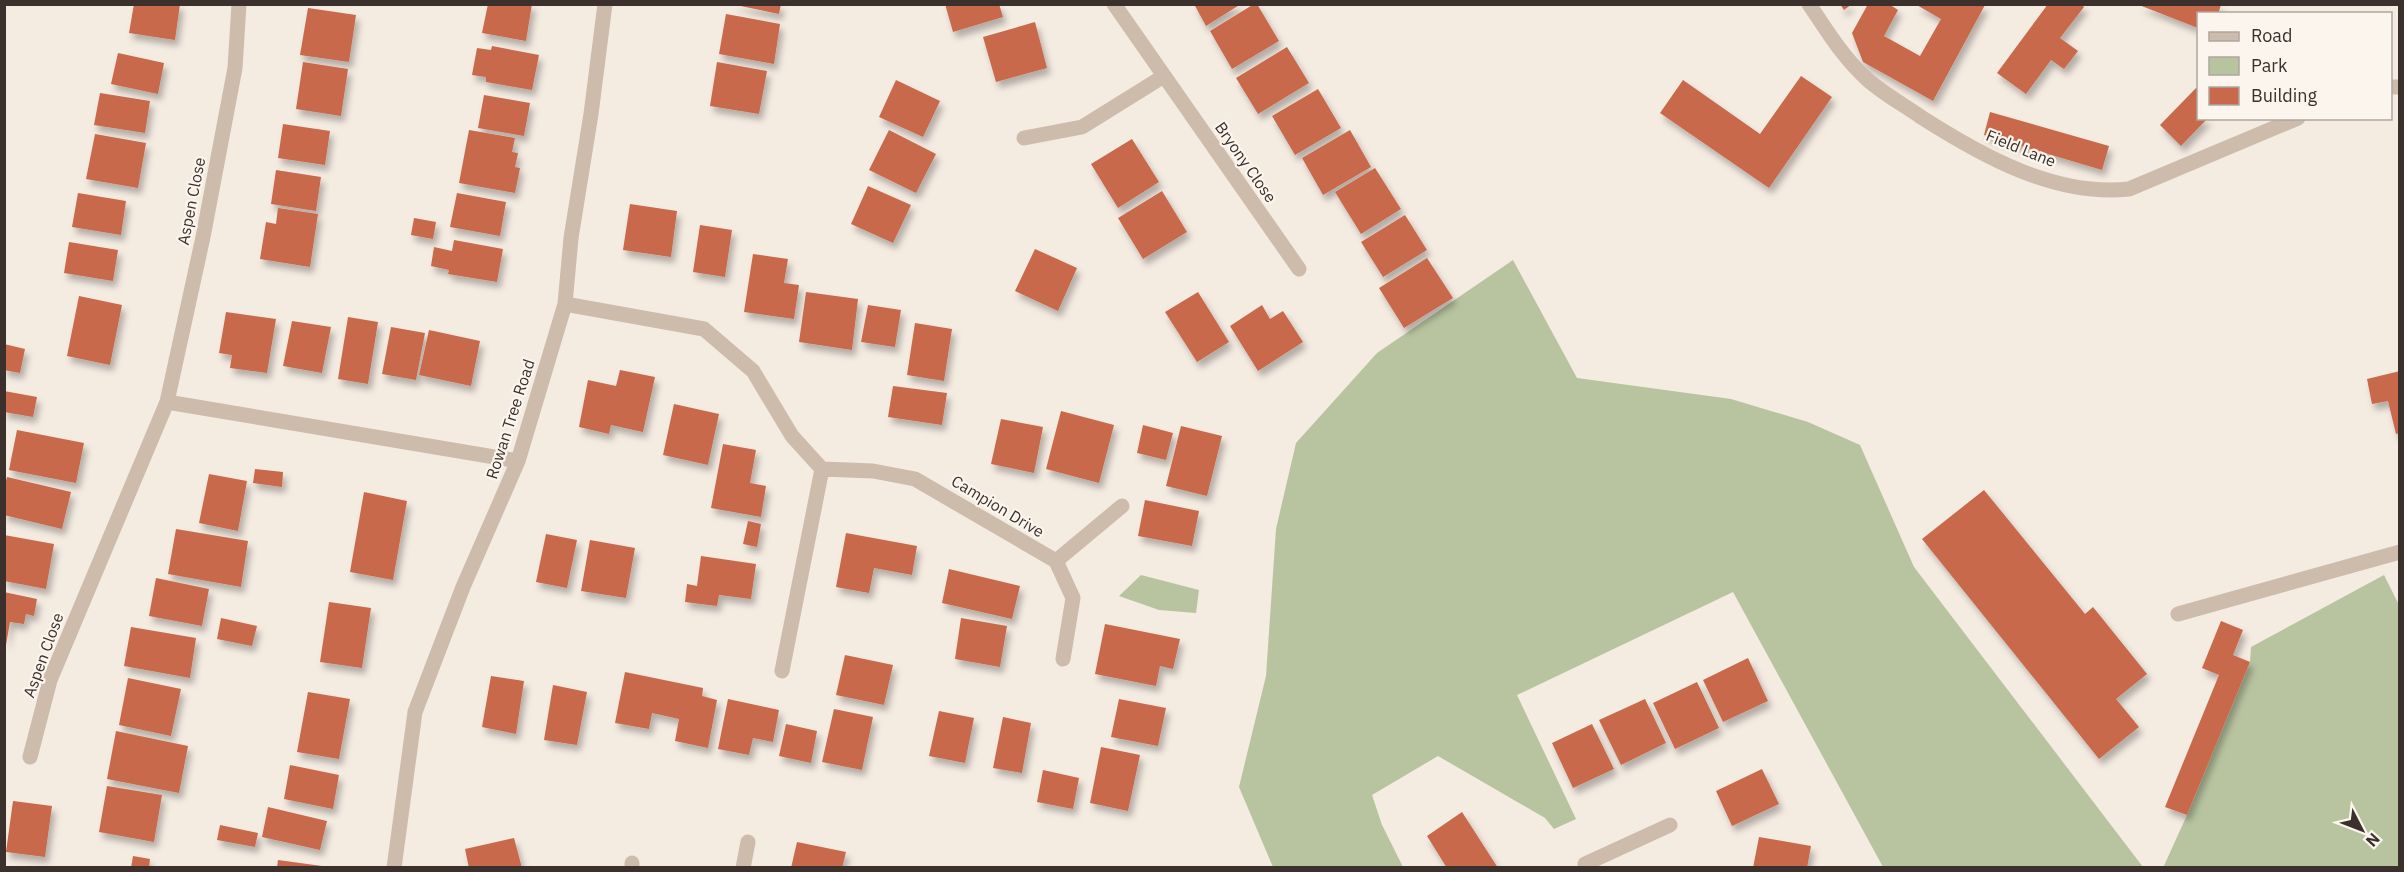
<svg xmlns="http://www.w3.org/2000/svg" width="2404" height="872" font-family="'IBM Plex Sans',sans-serif">
<style>
.green{fill:#b8c4a0}
.building{fill:#c8694b;filter:url(#shadow)}
.lines{fill:none;stroke-linecap:round;stroke-linejoin:round}
.service{stroke:#cdbbac;stroke-width:15}
.minor{stroke:#cdbbac;stroke-width:15}
.labels{text-anchor:middle;stroke-width:4.5;stroke-linejoin:round;paint-order:stroke}
.street-label{font-size:16px;fill:#3b302b;stroke:#fbf5ee}
</style>
<defs>
<filter id="shadow"><feDropShadow dx="3.5" dy="6" stdDeviation="3" flood-color="#0004"/></filter>
</defs>
<rect width="100%" height="100%" fill="#f4ebe1"/>
<path class="green" d="M1513 260 1577 378 1731 399 1808 422 1860 445 1914 567 2143 867H1883L1733 592 1517 695 1576 819 1554 829 1545 818 1438 756 1372 795 1382 825 1403 867H1273L1239 787 1266 676 1276 529 1296 443 1377 353Z
M1141 575 1199 590 1196 613 1159 610 1119 596Z
M2384 575 2399 605V867L2163 868 2187 815 2250 662 2251 647Z"/>
<path class="building" d="M134 4H180L175 40 129 33Z
M488 4H532L526 41 482 33Z
M731 4H781L779 14Z
M945 4H999L1003 17 953 32Z
M1194 4H1241L1206 26Z
M1254 4H1257L1279 41 1232 69 1210 31Z
M1840 4H1852L1844 10Z
M1868 4H1889L1898 10 1884 36 1920 56 1941 19 1915 4 1985 5 1933 101 1863 62 1852 33Z
M2048 4H2081L2084 7 2060 38 2078 51 2064 69 2051 60 2026 94 1997 73Z
M2139 5H2221L2218 14H2198V28Z
M308 8 356 15 349 62 300 55Z
M726 14 780 24 774 64 719 54Z
M1035 22 1047 68 996 82 983 37Z
M492 46 539 55 532 90 486 82V77L472 75 477 48 491 50Z
M1287 47 1309 83 1258 114 1236 78Z
M118 53 164 63 158 94 111 84Z
M303 62 348 69 341 116 296 109Z
M717 62 767 71 759 114 710 106Z
M1801 76 1832 97 1769 188 1660 113 1683 80 1760 134Z
M896 80 940 101 923 137 879 117Z
M2198 86V118H2208L2181 146 2160 125Z
M1318 89 1341 128 1295 155 1272 116Z
M100 93 150 101 145 133 94 125Z
M484 95 530 103 524 136 478 128Z
M1990 112 2109 146 2102 170 1984 135Z
M283 124 330 131 325 165 278 158Z
M469 130 515 138 512 152 518 153 515 167 520 168 515 193 459 183Z
M889 130 936 154 916 193 869 170Z
M1350 130 1371 167 1323 195 1302 158Z
M95 134 146 143 138 188 86 179Z
M1132 139 1159 182 1118 208 1091 164Z
M1375 168 1401 209 1361 234 1335 192Z
M276 170 321 177 316 211 271 204Z
M868 186 911 205 893 243 851 224Z
M1162 191 1187 232 1143 259 1118 218Z
M78 193 126 201 121 235 72 227Z
M457 193 506 202 500 236 450 227Z
M630 204 677 211 671 257 623 250Z
M278 208 318 214 310 267 260 259 266 222 276 224Z
M1405 215 1427 250 1383 277 1361 242Z
M414 218 436 222 433 239 411 235Z
M700 225 732 230 725 277 693 272Z
M454 240 503 249 497 282 448 274 449 270 431 266 434 247 452 251Z
M69 242 118 250 113 281 64 273Z
M1035 249 1077 268 1058 311 1015 291Z
M753 254 788 259 784 283 799 285 794 319 744 312Z
M1427 258 1453 298 1404 328 1379 288Z
M806 292 858 299 852 350 799 342Z
M1198 292 1229 342 1197 362 1165 312Z
M79 296 122 305 110 365 67 356Z
M868 305 901 310 895 347 861 342Z
M1262 305 1270 319 1283 311 1303 342 1258 371 1230 326Z
M226 312 276 319 267 373 230 368 232 355 219 353Z
M348 317 378 322 368 384 338 379Z
M292 321 331 327 322 373 283 366Z
M915 323 952 329 944 381 907 375Z
M391 327 425 333 416 380 382 374Z
M429 330 480 341 471 386 419 375Z
M4 344 25 349 20 373 4 370Z
M620 370 655 377 643 432 611 425 609 434 579 427 588 380 616 386Z
M2400 371V433L2396 434 2388 401 2372 404 2367 379Z
M893 386 947 393 942 425 888 417Z
M4 391 37 397 33 417 4 412Z
M674 404 719 414 708 465 663 455Z
M1061 411 1114 425 1099 483 1046 469Z
M1001 419 1043 427 1034 473 991 464Z
M1143 425 1173 433 1166 460 1137 453Z
M1181 426 1222 436 1207 496 1166 486Z
M17 430 84 443 76 483 9 470Z
M723 444 756 450 750 483 766 486 761 517 711 508Z
M255 469 283 472 282 487 253 483Z
M209 474 247 481 238 531 199 523Z
M7 477 71 492 62 529 4 515V488Z
M1984 490 2085 614 2093 607 2147 674 2116 699 2139 727 2099 759 1922 539Z
M364 492 407 501 393 580 350 572Z
M1145 500 1199 511 1192 546 1138 536Z
M748 521 761 524 757 547 743 544Z
M176 529 248 541 241 587 168 574Z
M846 533 917 546 912 575 874 568 869 593 836 587Z
M546 534 577 540 567 588 536 582Z
M4 535 54 544 46 589 4 581Z
M590 540 635 548 626 598 581 591Z
M701 556 756 564 751 599 719 595 717 606 685 602 687 584 697 586Z
M949 569 1020 586 1012 619 942 603Z
M156 578 209 589 202 626 149 616Z
M4 592 37 599 34 616 26 614 24 624 10 622 6 645Z
M329 602 371 608 362 668 320 662Z
M221 618 257 626 252 646 217 639Z
M961 618 1007 626 1000 667 955 659Z
M2221 621 2243 630 2233 655 2250 662 2187 815 2165 807 2219 675 2202 668Z
M1105 624 1180 639 1173 669 1160 666 1156 686 1095 674Z
M131 627 196 638 190 678 124 666Z
M845 655 893 665 884 705 836 695Z
M1748 658 1768 701 1723 722 1703 680Z
M625 672 703 688 702 696 717 700 708 748 675 741 679 719 652 713 649 729 615 723Z
M491 676 524 681 516 734 482 727Z
M128 678 181 689 171 736 119 725Z
M1697 682 1719 728 1675 749 1653 703Z
M553 685 587 692 577 745 544 740Z
M308 692 350 699 339 759 297 752Z
M728 699 779 710 773 742 753 738 749 755 718 749Z
M1119 699 1166 708 1158 746 1111 737Z
M1645 699 1666 743 1621 765 1599 720Z
M834 709 873 717 862 770 822 762Z
M939 711 974 718 965 763 929 756Z
M1003 717 1031 723 1022 773 993 768Z
M786 724 817 731 811 763 779 756Z
M1592 724 1614 769 1573 788 1552 743Z
M116 731 188 746 179 793 107 779Z
M1101 747 1140 755 1128 811 1090 803Z
M290 765 339 775 333 809 284 799Z
M1762 769 1779 804 1732 826 1716 791Z
M1043 770 1079 778 1073 809 1037 802Z
M107 786 162 795 154 842 99 832Z
M13 801 52 806 45 857 6 852Z
M268 807 327 821 320 850 262 837Z
M1462 812 1498 868H1447L1427 836Z
M220 825 258 833 255 847 217 840Z
M1759 837 1811 846 1807 868H1753Z
M514 838 522 868H469L465 849Z
M797 842 846 852 842 868H791Z
M133 856 150 859 149 868H131Z
M278 860 322 866 321 868H277Z"/>
<g class="lines">
<path class="service" d="M1809 4C1827 31 1844 59 1868 80 1884 94 1904 105 1921 117 1982 156 2055 197 2129 189L2298 118
M2390 87H2400
M1056 561 1122 506
M2178 614 2400 552
M632 868V863
M743 868 748 842"/>
<path class="minor" d="M1114 4 1299 269
M1024 138 1082 127 1164 76
M565 304 704 329 753 371 792 436 822 469 873 471 915 479 1056 561 1073 598 1063 659
M167 402 518 461
M782 671 822 469
M30 757 50 680 167 402 203 237 235 68 239 4
M394 868 415 712 463 587 518 461 565 304 571 238 591 114 605 4
M1587 868 1585 864 1670 825"/>
</g>
<g class="labels">
<g class="street-label">
<text transform="translate(2021 148) rotate(22)" y="6">Field Lane</text>
<text transform="translate(1246 162) rotate(55)" y="6">Bryony Close</text>
<text transform="translate(191 201) rotate(-79)" y="6">Aspen Close</text>
<text transform="translate(510 419) rotate(-72)" y="6">Rowan Tree Road</text>
<text transform="translate(998 506) rotate(31)" y="6">Campion Drive</text>
<text transform="translate(43 655) rotate(-70)" y="6">Aspen Close</text>
</g>
</g>
<rect width="2404" height="872" fill="none" stroke="#3b302b" stroke-width="12"/>
<rect x="2197" y="12" width="195" height="108" fill="#fbf5ee" stroke="#aea6a0" stroke-width="1.5"/>
<rect x="2209" y="32" width="30" height="9" fill="#cdbbac" stroke="#aea6a0" stroke-width="1.5"/>
<text x="2251" y="42" font-size="18" fill="#3b302b">Road</text>
<rect x="2209" y="57" width="30" height="18" fill="#b8c4a0" stroke="#aea6a0" stroke-width="1.5"/>
<text x="2251" y="72" font-size="18" fill="#3b302b">Park</text>
<rect x="2209" y="87" width="30" height="18" fill="#c8694b" stroke="#aea6a0" stroke-width="1.5"/>
<text x="2251" y="102" font-size="18" fill="#3b302b">Building</text>
<g transform="translate(2362 830) rotate(132)" stroke="#fbf5ee" stroke-width="4.5" paint-order="stroke">
<path d="M0-4.5L10 22L0 15L-10 22Z" fill="#3b302b"/>
<text y="-9" font-size="16" font-weight="bold" text-anchor="middle" fill="#3b302b">N</text>
</g>
</svg>
